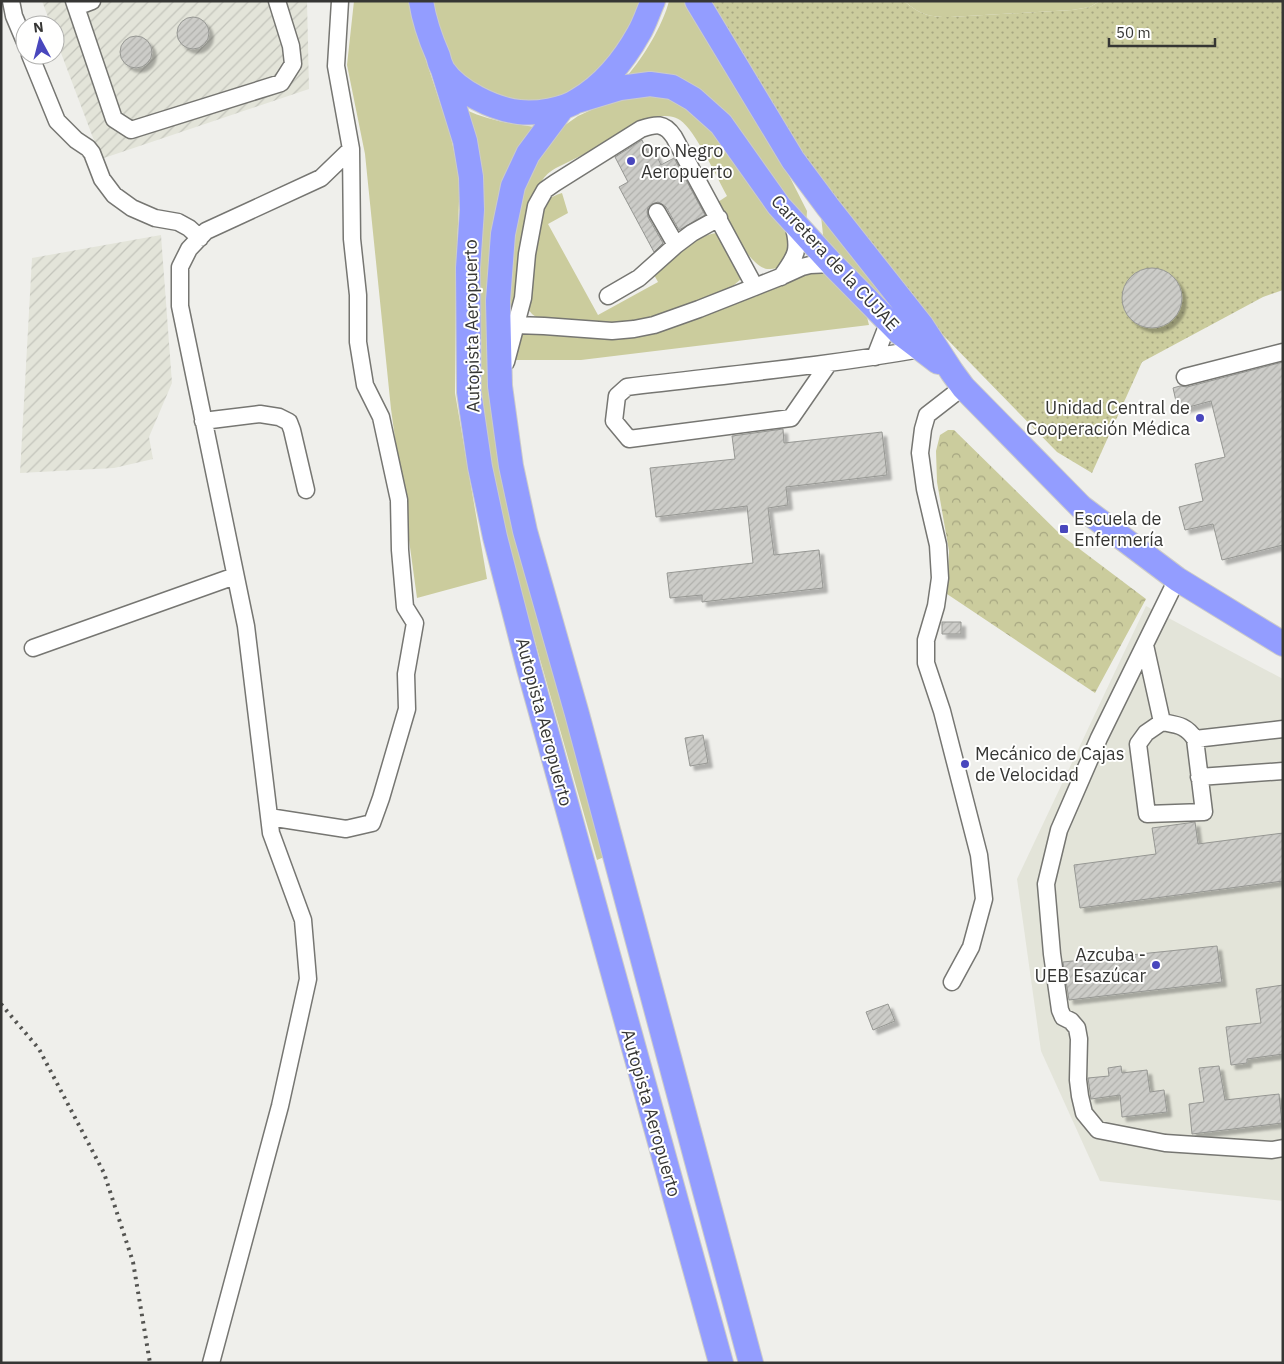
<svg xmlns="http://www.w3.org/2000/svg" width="1284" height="1364" font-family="'IBM Plex Sans',sans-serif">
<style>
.built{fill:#e3e4d9}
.industrial{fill:url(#industrial-furrows)}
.grass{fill:#cbcc9d}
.forest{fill:url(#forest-crowns)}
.garden{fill:url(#garden-dots)}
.building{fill:url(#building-hatch);stroke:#969793;filter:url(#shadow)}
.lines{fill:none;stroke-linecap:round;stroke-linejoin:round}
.minor-casing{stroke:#767672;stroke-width:19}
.highway-casing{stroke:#cbcbca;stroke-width:26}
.minor{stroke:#fff;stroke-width:16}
.highway{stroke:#939dff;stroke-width:24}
.rail{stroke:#545451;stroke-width:4;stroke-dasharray:2.5 5;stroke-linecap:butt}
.poi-dot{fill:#4947bd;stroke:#fffffe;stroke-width:2}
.labels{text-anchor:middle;stroke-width:4;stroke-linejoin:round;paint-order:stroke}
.poi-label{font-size:18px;fill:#363634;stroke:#fffffe;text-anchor:start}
.street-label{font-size:18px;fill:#363634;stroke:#fffffe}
</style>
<defs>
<pattern id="industrial-furrows" width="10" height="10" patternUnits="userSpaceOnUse" patternTransform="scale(1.25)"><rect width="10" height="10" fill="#e3e4d9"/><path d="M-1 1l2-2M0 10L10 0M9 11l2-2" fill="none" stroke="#c3c4bb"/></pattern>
<pattern id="forest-crowns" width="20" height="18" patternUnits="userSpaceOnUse" patternTransform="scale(1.25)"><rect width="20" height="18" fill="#cbcc9d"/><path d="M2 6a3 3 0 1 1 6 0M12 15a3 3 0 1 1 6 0" fill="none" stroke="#a6a681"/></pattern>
<pattern id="garden-dots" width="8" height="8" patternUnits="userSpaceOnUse" patternTransform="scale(1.25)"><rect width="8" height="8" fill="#cbcc9d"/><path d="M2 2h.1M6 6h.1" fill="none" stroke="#a6a681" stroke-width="1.8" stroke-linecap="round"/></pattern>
<pattern id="building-hatch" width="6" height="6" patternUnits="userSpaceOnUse" patternTransform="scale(1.25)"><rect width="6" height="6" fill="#ccccc8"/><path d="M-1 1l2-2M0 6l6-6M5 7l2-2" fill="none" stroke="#b0b0ac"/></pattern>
<filter id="shadow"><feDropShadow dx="4.5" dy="4.5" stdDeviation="1" flood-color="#0004"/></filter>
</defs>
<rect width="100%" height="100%" fill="#efefeb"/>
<path class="built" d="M1146 606 1283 679V1201L1100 1181 1041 1051 1017 879Z"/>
<path class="industrial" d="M42 1H307L309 89 101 159 55 37V25H51Z
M161 235 172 383 149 437 153 459 114 468 20 473 32 258Z"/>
<path class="grass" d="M354 1H412L420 42 450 133 460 178 456 271 455 393 487 579 417 598 391 409 365 154 347 65Z
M428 1H644L616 55 574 93 533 103 501 100 475 88 458 72 442 49Z
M669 1H688L772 142 807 211 806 227 725 121 627 76C643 58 663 25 669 1Z
M904 1H1100L1090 7 1072 10 950 17C929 17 921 15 904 1Z
M662 93 695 111 787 226C792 244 792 242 784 259 781 266 778 269 770 269 750 271 726 218 718 202L727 196C717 178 696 131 680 120 674 116 668 116 661 116L556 168C542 176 540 184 534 198L509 342 504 276 515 199 548 137 578 116 613 100Z
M466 110C488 120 511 124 535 127L490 319 604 857 597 860 503 529 480 402Z
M562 193 568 213 548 224 598 315 658 282 653 273C668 261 699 233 718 233L741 275V279L734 285 681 311 638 323 608 326 540 320 532 314 528 309C530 285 531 220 546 202 550 197 556 195 562 193Z
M821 216 922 341 824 244Z
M824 270 866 313 869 325 581 360H508L520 334 532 330 588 337 613 338 646 335 670 328 773 282Z"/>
<path class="forest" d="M948 430H954L1061 535 1146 599 1095 693 947 594 949 551 937 482 936 451 940 435Z"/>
<path class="garden" d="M707 1H904C921 15 929 17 950 17L1072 10 1090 7 1100 1H1283V290L1263 297 1142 362 1092 473 1057 452 942 334 872 249 813 173Z"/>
<path class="building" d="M177 33a16 16 0 1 1 32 0a16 16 0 1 1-32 0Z
M120 52a16 16 0 1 1 32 0a16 16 0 1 1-32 0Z
M642 140 648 153 654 150 661 165 674 158 705 215 679 230 666 207 662 204 658 202 652 204 648 207 647 212 648 217 663 243 654 252 619 187 628 182 615 157Z
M1122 298a30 30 0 1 1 60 0a30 30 0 1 1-60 0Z
M1283 362V545L1222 560 1213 524 1185 530 1179 507 1203 501 1195 464 1225 457 1211 401 1178 410 1173 388 1180 386 1187 387Z
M783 429 784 443 882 432 887 475 786 487 788 505 768 508 774 555 819 550 823 588 702 602V595L670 598 667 573 753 563 747 506 656 517 650 468 735 459 732 436Z
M942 622H961V634H942Z
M703 735 708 763 690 766 685 738Z
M1195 822 1198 844 1283 833V881L1080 908 1074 865 1156 854 1152 828Z
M1217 946 1222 982 1069 1000 1063 962Z
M1283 985V1054L1247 1059V1063L1231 1065 1226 1027 1261 1023 1256 989Z
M888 1004 895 1021 873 1030 866 1012Z
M1121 1066 1122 1073 1147 1070 1150 1092 1164 1090 1167 1112 1122 1117 1120 1095 1091 1099 1088 1078 1109 1076 1108 1068Z
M1219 1066 1225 1100 1279 1094 1282 1123 1192 1134 1189 1104 1204 1102 1199 1068Z"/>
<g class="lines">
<defs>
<path id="minor" d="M11 1 14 16 25 42
M74 1 114 119 131 130 281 83 293 64 291 46 277 1
M76 7 92 1
M30 55 57 121 76 140 88 148 92 153 102 179 114 195 132 208 155 218 178 222 189 228 200 238
M657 212 676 245
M781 277C797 255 800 250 793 224
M608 296 639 278 676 245 692 233 719 218
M515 325 544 326 612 331 634 329 654 325 699 309 780 277 802 267 810 265 832 264
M875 357 889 321
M506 362 523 298 527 254 536 206 545 190 555 183 641 129C656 124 664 122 674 137L755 287
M829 363 791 418 629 439 614 421 617 396 627 387C725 375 824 366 921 349
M1185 377 1283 352
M203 421 260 414 279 417 289 422 292 430 306 490
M1177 579 1099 738 1059 830 1046 884 1052 954 1060 1010 1063 1017 1071 1021 1077 1028 1079 1039 1078 1080 1080 1096 1084 1113 1098 1130 1165 1143 1272 1150 1283 1148
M1145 645 1162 722 1146 733 1138 744 1147 814 1204 812 1195 739C1186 725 1177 725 1162 722
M33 648 235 576
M1195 739 1283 729
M1199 777 1283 771
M269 817 346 829 372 823 381 798 407 709 406 674 415 623 405 607 400 550 399 500 381 417 365 385 358 342V295L352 239 351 149 336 66 340 1
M952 982 971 947 984 899 979 855 942 711 926 663V640L936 606 940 578 938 545 925 489 920 453 923 429 927 415 963 387
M211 1363 280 1106 308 979 303 920 271 833 246 626 180 306V267L189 249 206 231 321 178 351 149"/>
<path id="highway" d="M421 1C424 20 430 38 438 56 439 61 441 66 443 70 458 92 494 109 519 112 536 114 564 110 578 100 605 84 624 60 639 33 645 23 648 12 653 1
M697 1 793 160 828 207 922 326 952 372 963 387 1081 507 1177 579 1283 644
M443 70 465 141 471 177 472 210 468 268 469 392 480 467 495 537 529 669 721 1363
M577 101 620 88 650 84 672 87 693 99 721 124 779 206 832 264 900 333 938 362
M563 107 528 154 513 186 503 234 498 301 500 386 511 466 525 531 577 714 751 1363"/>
</defs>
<use href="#minor" class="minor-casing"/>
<use href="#highway" class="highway-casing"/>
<use href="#minor" class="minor"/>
<use href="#highway" class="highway"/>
<path class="rail" d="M1 1004 39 1049 104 1173 133 1262 150 1363"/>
</g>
<g class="poi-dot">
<circle cx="631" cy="161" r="5"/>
<circle cx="1200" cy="418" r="5"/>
<rect x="1059" y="524" width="10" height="10" rx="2.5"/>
<circle cx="965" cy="764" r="5"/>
<circle cx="1156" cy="965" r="5"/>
</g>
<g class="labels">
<g class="poi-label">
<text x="641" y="157">Oro Negro<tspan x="641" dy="21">Aeropuerto</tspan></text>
<text x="1190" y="414" text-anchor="end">Unidad Central de<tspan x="1190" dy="21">Cooperación Médica</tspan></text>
<text x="1074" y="525">Escuela de<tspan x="1074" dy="21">Enfermería</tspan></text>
<text x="975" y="760">Mecánico de Cajas<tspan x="975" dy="21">de Velocidad</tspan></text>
<text x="1146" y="961" text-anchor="end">Azcuba -<tspan x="1146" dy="21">UEB Esazúcar</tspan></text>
</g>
<g class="street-label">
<text transform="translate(835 263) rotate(47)" y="6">Carretera de la CUJAE</text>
<text transform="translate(472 326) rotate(-91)" y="6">Autopista Aeropuerto</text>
<text transform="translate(544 722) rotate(75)" y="6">Autopista Aeropuerto</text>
<text transform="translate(651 1113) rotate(74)" y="6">Autopista Aeropuerto</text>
</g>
</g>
<rect width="1284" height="1364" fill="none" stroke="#363634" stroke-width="5"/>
<g transform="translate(40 40) rotate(353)"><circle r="24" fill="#fffffe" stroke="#afafad"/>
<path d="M0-4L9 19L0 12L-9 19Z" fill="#4947bd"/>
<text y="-8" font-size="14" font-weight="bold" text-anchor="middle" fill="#363634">N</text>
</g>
<path d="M1109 38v8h106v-8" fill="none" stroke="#363634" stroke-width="2.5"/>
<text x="1116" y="38" font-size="15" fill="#363634" stroke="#fffffe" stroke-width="4" paint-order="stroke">50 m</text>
</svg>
